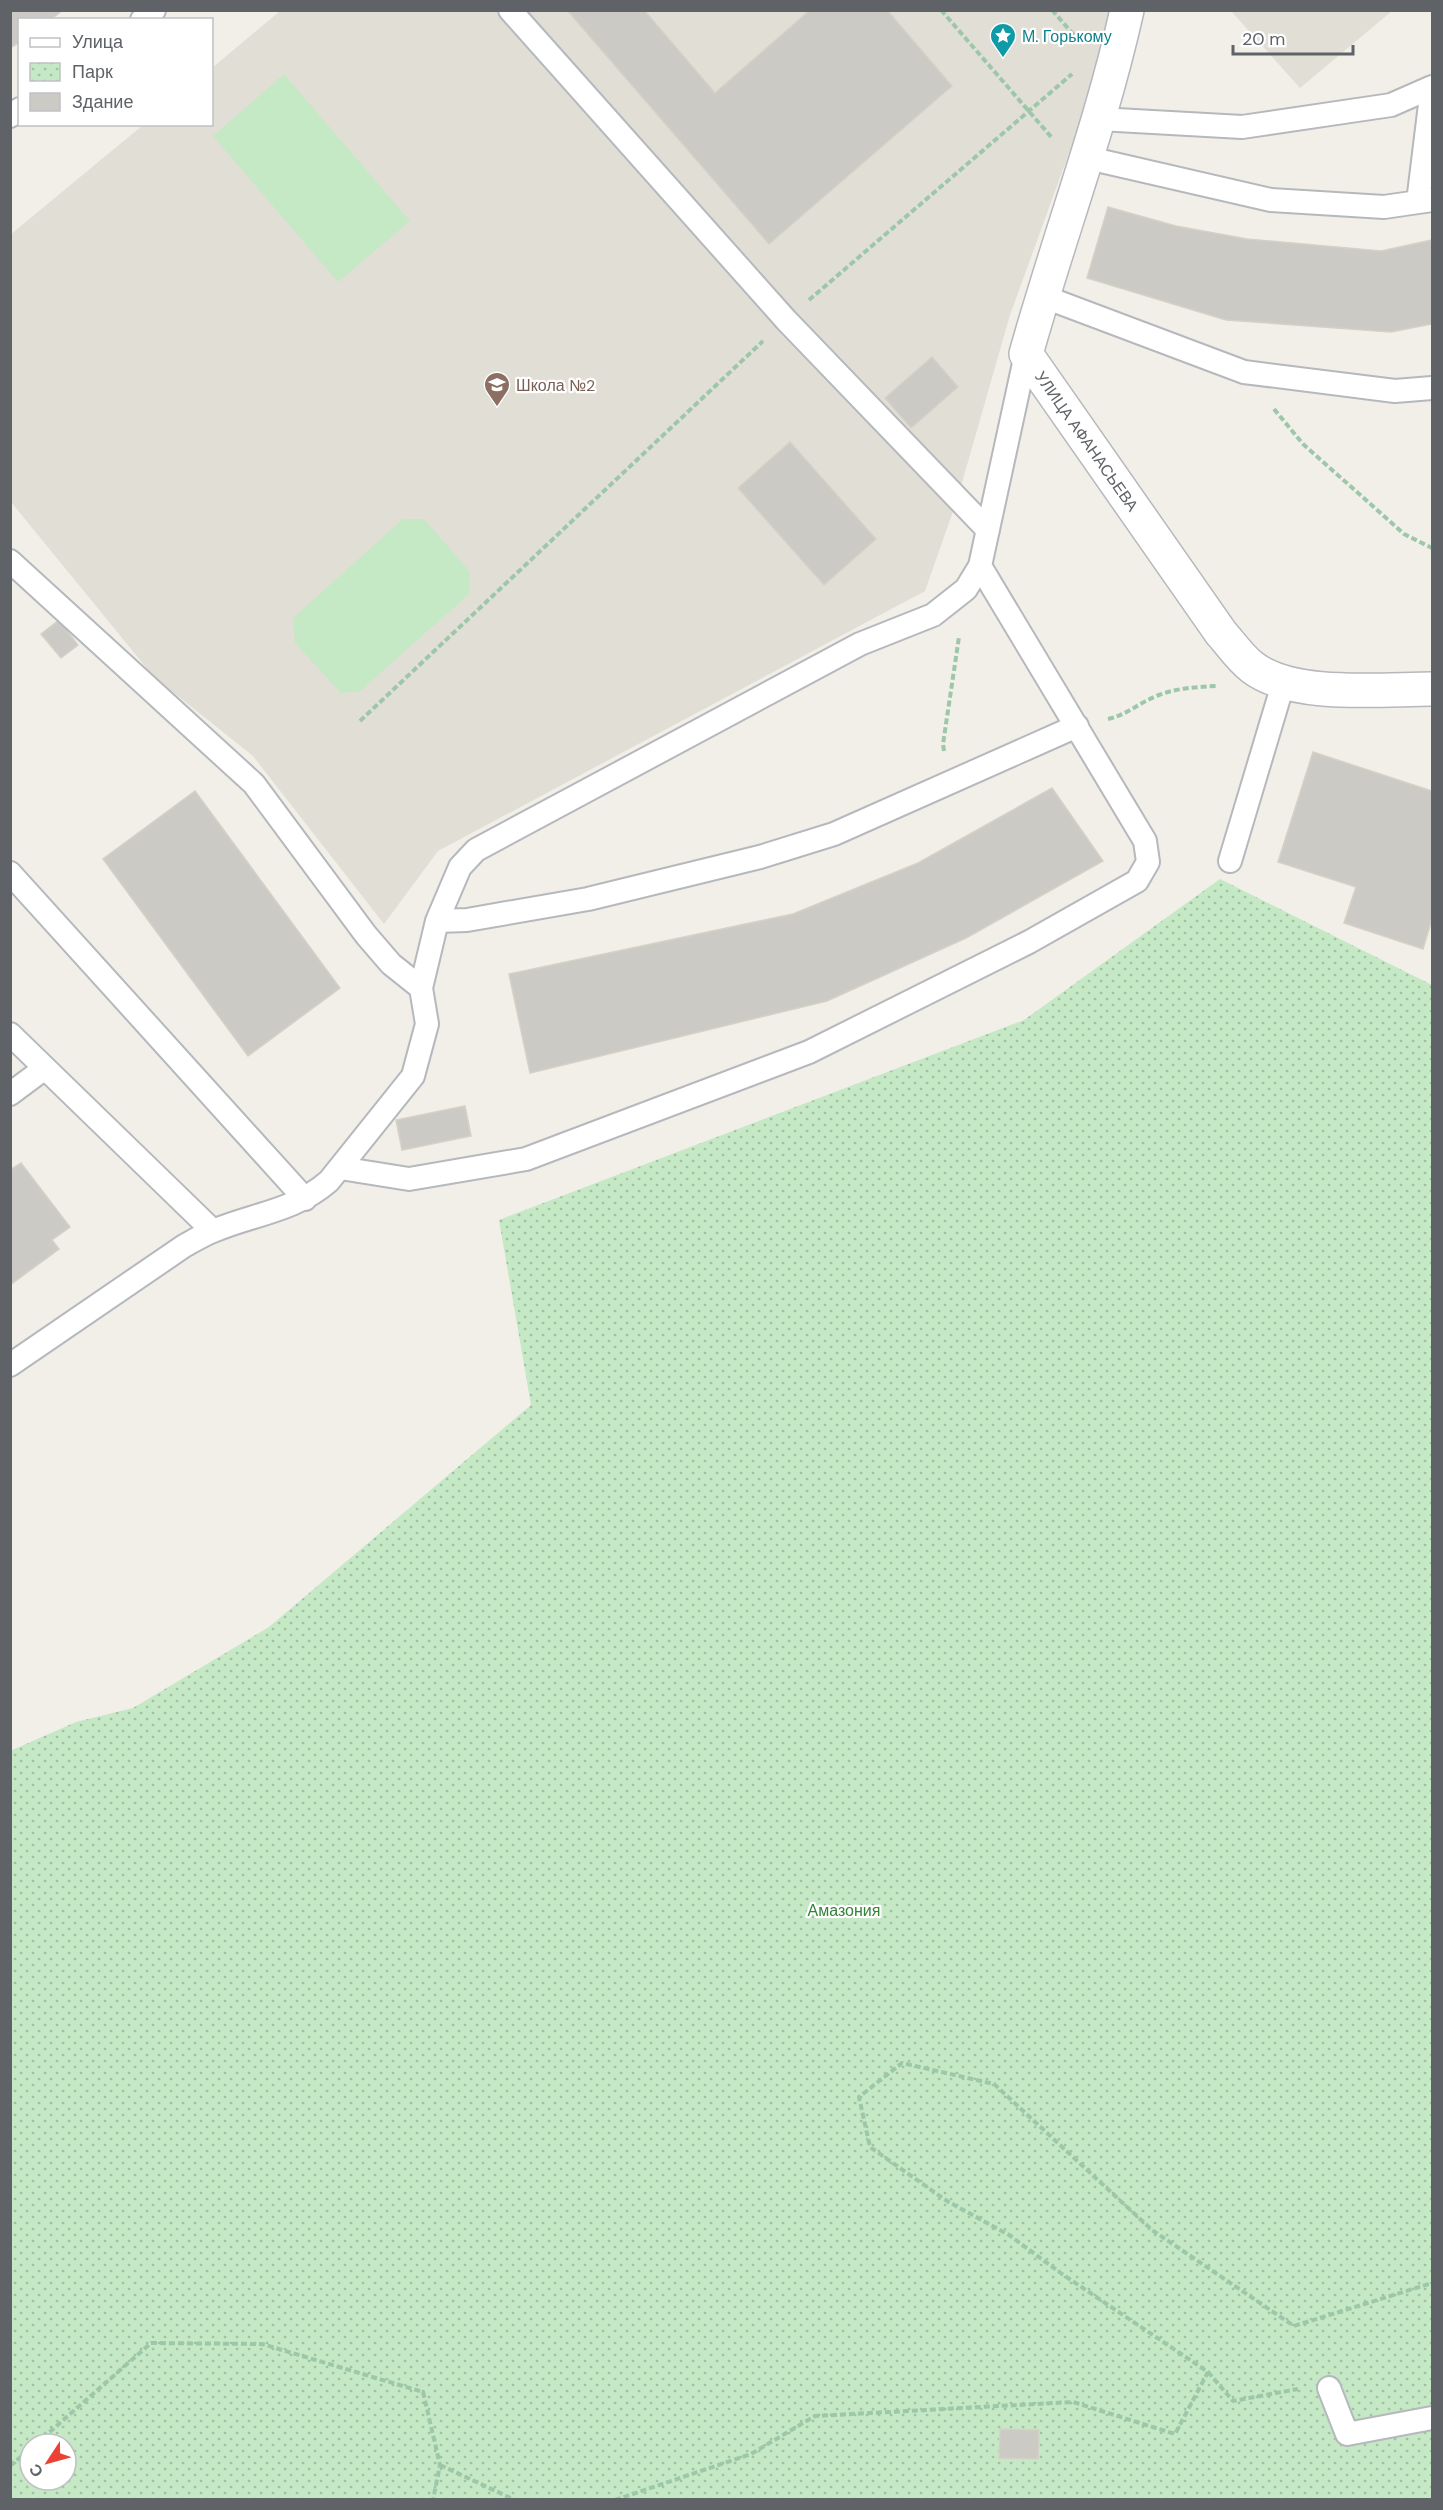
<svg xmlns="http://www.w3.org/2000/svg" width="1443" height="2510" font-family="'DM Sans',sans-serif">
<style>
.education{fill:#e1ded6}
.grass{fill:#c5e8c5}
.park{fill:url(#park-dots);fill-rule:evenodd}
.building{fill:#cccac5;stroke:#d6d1c6;stroke-width:1.5}
.lines{fill:none;stroke-linecap:round;stroke-linejoin:round}
.lane-casing{stroke:#b5b8bc;stroke-width:26}
.street-casing{stroke:#b5b8bc;stroke-width:36}
.path{stroke:#9cc7a9;stroke-width:4;stroke-dasharray:6 3;stroke-linecap:butt}
.lane{stroke:#fff;stroke-width:22}
.street{stroke:#fff;stroke-width:33}
.labels{text-anchor:middle;stroke-width:4.5;stroke-linejoin:round;paint-order:stroke}
.culture-label{font-size:16px;fill:#0d838f;stroke:#fff;text-anchor:start}
.education-label{font-size:16px;fill:#785e54;stroke:#fff;text-anchor:start}
.street-label{font-size:16px;fill:#5f6368;stroke:#fff}
.park-label{font-size:16px;fill:#348238;stroke:#fff}
</style>
<defs>
<pattern id="park-dots" width="8" height="8" patternUnits="userSpaceOnUse" patternTransform="scale(1.5)"><rect width="8" height="8" fill="#c5e8c5"/><path d="M2 2h.1M6 6h.1" fill="none" stroke="#a3c0a4" stroke-width="1.8" stroke-linecap="round"/></pattern>
</defs>
<rect width="100%" height="100%" fill="#f1efe8"/>
<path class="education" d="M280 11H1113L1103 59 1010 315 957 500 925 591 438 851 384 924 253 756 154 677 11 502 10 235 143 125 212 124V68Z
M1231 11H1392L1300 88Z"/>
<path class="grass" d="M284 74 410 221 338 282 213 136Z
M403 519H424L470 572 469 594 360 691 341 693 295 643 293 618Z"/>
<path class="park" d="M1220 879 1432 985V2499H11L10 1751 76 1722 133 1708 269 1627 531 1405 499 1220 1024 1020ZM30 2444H66V2480H30Z"/>
<path class="building" d="M10 10H63L50 20H20V42L10 48Z
M567 10H644L715 93 810 10H887L952 86 769 244Z
M1108 207 1176 226 1247 239 1381 251 1432 240V324L1391 332 1226 320 1087 278Z
M932 357 958 387 911 428 885 398Z
M790 442 876 539 824 585 738 488Z
M59 620 78 645 61 658 41 634Z
M1313 752 1432 791V919L1423 949 1344 923 1356 887 1278 862Z
M1052 788 1103 861 966 938 827 1001 530 1073 509 974 793 914 918 863Z
M195 791 340 988 248 1056 103 859Z
M465 1106 471 1136 402 1150 396 1120Z
M21 1163 70 1227 52 1240 59 1249 10 1285V1170Z
M1000 2429 1039 2430 1038 2459 999 2458Z"/>
<g class="lines">
<defs>
<path id="lane" d="M510 10 786 320 988 530
M142 20 154 10
M10 116 20 109
M1099 119 1242 127 1391 105 1432 87
M1088 158 1271 200 1384 207 1432 200
M1418 202 1432 88
M1042 296 1244 372 1395 391 1432 388
M10 561 254 784 366 935 391 964 421 988
M1230 861 1283 684
M10 873 305 1199
M437 921 467 920 588 899 760 857 834 834 1077 726
M10 1034 213 1231
M10 1094 45 1068
M340 1168 409 1179 526 1159 809 1052 1029 942 1137 881 1148 862 1145 841 980 566
M10 1365 184 1246C193 1241 203 1235 213 1231 253 1214 295 1211 329 1181L413 1076 427 1024 421 988 437 921 460 867 476 850 860 644 933 615 966 589 980 566 1026 354
M1329 2388 1347 2434 1432 2418"/>
<path id="street" d="M1127 10C1101 127 1058 239 1026 354L1221 633C1231 644 1240 658 1252 667 1293 699 1382 689 1432 689"/>
</defs>
<use href="#lane" class="lane-casing"/>
<use href="#street" class="street-casing"/>
<path class="path" d="M941 10 1053 139
M1052 10 1080 42
M809 300 1072 74
M1274 409 1303 444 1404 534 1432 548
M1108 719C1127 715 1140 702 1159 695 1177 688 1197 687 1216 686
M360 721 763 341
M944 751 943 744 959 637
M1208 2372 1233 2401 1298 2389
M36 2444 151 2343 262 2344 423 2392 440 2465 433 2500
M440 2465 515 2500
M10 2466 30 2449
M615 2500 751 2454 815 2416 1073 2402 1175 2434 1208 2372 1062 2274 1009 2235 947 2201 870 2147 859 2097 902 2063 994 2084 1152 2230 1294 2326 1432 2283"/>
<use href="#lane" class="lane"/>
<use href="#street" class="street"/>
</g>
<defs>
<symbol id="sight-pin" viewBox="-11 -11 22 30"><path d="M0 17L-7.5 6A9.5 9.5 0 1 1 7.5 6Z" fill="#0f9aa8" stroke="#fff"/><path d="M0-6L1.8-2.2L6-1.7L2.9 1.2L3.7 5.4L0 3.3L-3.7 5.4L-2.9 1.2L-6-1.7L-1.8-2.2Z" fill="#fff"/></symbol>
<symbol id="school-pin" viewBox="-11 -11 22 30"><path d="M0 17L-7.5 6A9.5 9.5 0 1 1 7.5 6Z" fill="#8d6e63" stroke="#fff"/><path d="M0-5L7-2L0 1L-7-2ZM-4 1L0 2.5L4 1V4Q0 6-4 4Z" fill="#fff"/></symbol>
</defs>
<g fill-rule="evenodd">
<use href="#sight-pin" x="988" y="21" width="30" height="40"/>
<use href="#school-pin" x="482" y="370" width="30" height="40"/>
</g>
<g class="labels">
<g class="culture-label">
<text x="1022" y="42">М. Горькому</text>
</g>
<g class="education-label">
<text x="516" y="391">Школа №2</text>
</g>
<g class="street-label">
<text transform="translate(1087 441) rotate(55)" y="6">УЛИЦА АФАНАСЬЕВА</text>
</g>
<g class="park-label">
<text x="844" y="1916">Амазония</text>
</g>
</g>
<rect width="1443" height="2510" fill="none" stroke="#5f6368" stroke-width="24"/>
<rect x="18" y="18" width="195" height="108" fill="#ffffff" stroke="#bfc1c3" stroke-width="1.5"/>
<rect x="30" y="38" width="30" height="9" fill="#ffffff" stroke="#bfc1c3" stroke-width="1.5"/>
<text x="72" y="48" font-size="18" fill="#5f6368">Улица</text>
<rect x="30" y="63" width="30" height="18" fill="url(#park-dots)" stroke="#bfc1c3" stroke-width="1.5"/>
<text x="72" y="78" font-size="18" fill="#5f6368">Парк</text>
<rect x="30" y="93" width="30" height="18" fill="#cccac5" stroke="#bfc1c3" stroke-width="1.5"/>
<text x="72" y="108" font-size="18" fill="#5f6368">Здание</text>
<g transform="translate(48 2462) rotate(234)"><circle r="28" fill="#ffffff" stroke="#bfc1c3" stroke-width="1.5"/>
<path d="M0-4.5L10 22L0 15L-10 22Z" fill="#ea4335"/>
<text y="-9" font-size="16" font-weight="bold" text-anchor="middle" fill="#5f6368">С</text>
</g>
<path d="M1233 45v9h120v-9" fill="none" stroke="#5f6368" stroke-width="3"/>
<text x="1242" y="45" font-size="18" fill="#5f6368" stroke="#ffffff" stroke-width="4.5" paint-order="stroke">20 m</text>
</svg>
